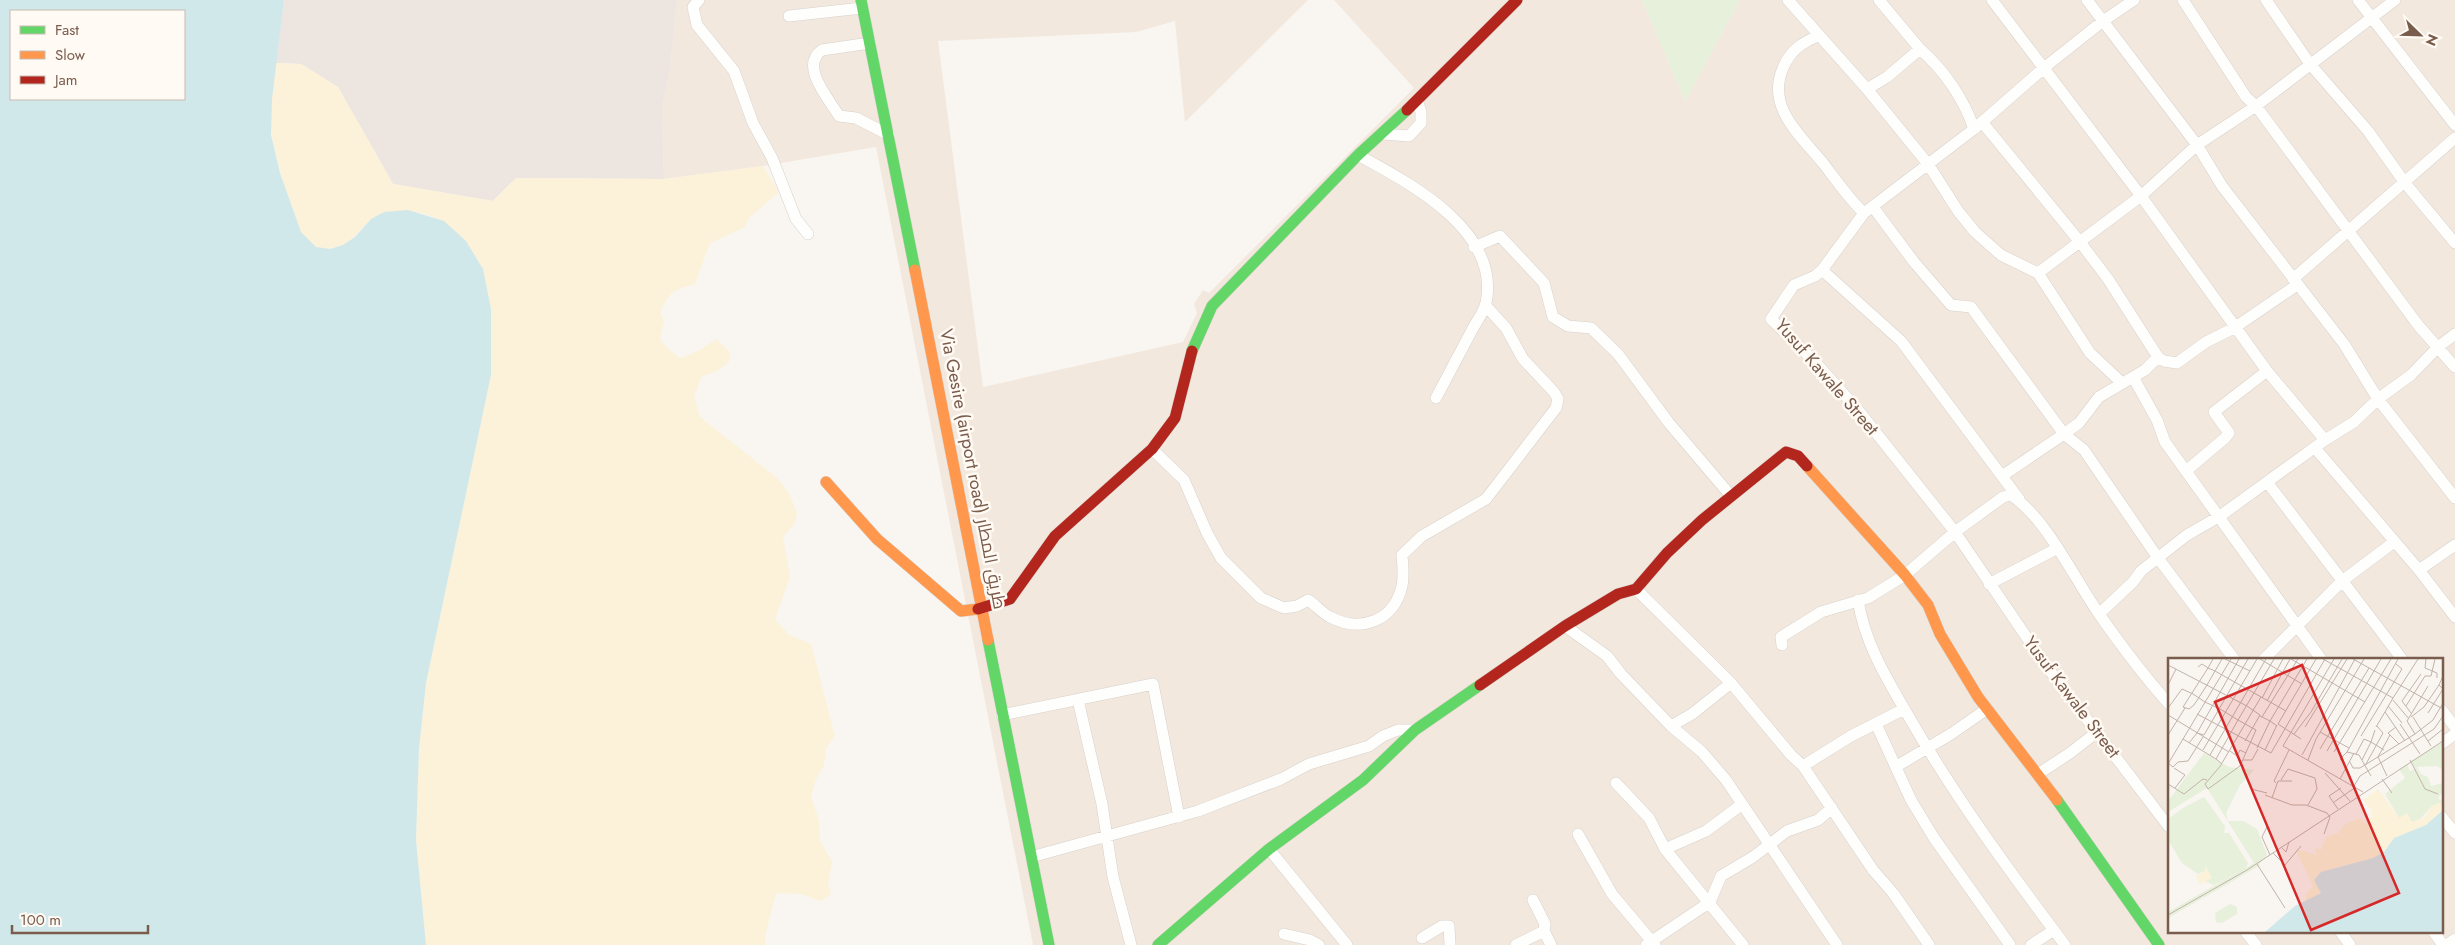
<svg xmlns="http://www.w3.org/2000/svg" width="2455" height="945" font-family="Jost,Cairo,sans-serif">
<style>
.residential{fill:#f2e8de;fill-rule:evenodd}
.industrial{fill:#ede5e0}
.green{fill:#e7f0db}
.sand{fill:#fbf2d9}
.water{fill:#d0e8ea;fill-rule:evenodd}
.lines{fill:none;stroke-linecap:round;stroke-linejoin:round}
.street-casing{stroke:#d7d1cb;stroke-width:12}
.fast-casing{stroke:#d9d2cb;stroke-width:12}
.slow-casing{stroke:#d9d2cb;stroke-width:12}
.jam-casing{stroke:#d9d2cb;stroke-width:12}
.street{stroke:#fefefd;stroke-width:11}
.fast{stroke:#63d668;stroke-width:11}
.slow{stroke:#ff974d;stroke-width:11}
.jam{stroke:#b3261e;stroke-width:11}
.labels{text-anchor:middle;stroke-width:5;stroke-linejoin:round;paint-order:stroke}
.street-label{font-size:18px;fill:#7a5c4d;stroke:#fffaf3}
.inset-road{fill:none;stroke:#c2b3aa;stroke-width:1}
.view{fill:#d62828;fill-opacity:0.15;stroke:#d62828;stroke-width:2.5}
.inset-edge{fill:none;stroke:#7a5c4d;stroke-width:2.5}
</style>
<rect width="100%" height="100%" fill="#f9f5f0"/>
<path class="residential" d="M677 0H1308L1185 122 1175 21 1136 32 938 41 983 387 1183 342 1197 313 1194 304 1203 290 1209 293 1414 88 1334 0H1642L1685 101 1740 0H2455V945H1033L876 147 763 166 664 179 662 107 670 70ZM2169 659H2441V931H2169Z"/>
<path class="industrial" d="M284 0H677L670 70 662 107 664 179 516 178 493 201 393 184 338 87 301 64 276 63Z"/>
<path class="green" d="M1642 0H1740L1685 101Z"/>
<path class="sand" d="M276 63 301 64 338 87 393 184 493 201 516 178 664 179 763 166 778 190 777 194 749 218 745 227 710 243 695 284C674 290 670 291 660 312L664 322 660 339 669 350 681 358 700 350 716 339 730 352 729 362 717 371 701 377 694 397 700 417 777 478 790 495 797 514 794 524 783 537 790 577 775 619 789 635 811 644 835 736 826 748 824 765 816 779 811 796 819 821 820 841 832 862 828 884 831 894 821 901 801 894 776 893 765 936V945H426L416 840 419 748 426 683 491 375V309L444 221C417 211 414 208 385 216 381 217 374 217 371 220 356 231 353 245 331 248 323 250 313 247 307 240 294 226 275 157 272 136 268 113 274 86 276 63Z"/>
<path class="water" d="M0 0H284L272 99 271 135 280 173 301 232 316 247 330 249 343 245 355 237 371 219 384 212 408 210 444 221 466 241 483 269 491 309V375L426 683 419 748 416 840 426 945H0ZM11 11H184V99H11Z"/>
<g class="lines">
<defs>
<path id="street" d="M699 0 693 7 697 25 734 71 753 123 772 158 796 219 808 234
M1788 0 1867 89 1928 164 1958 211 1975 232 2001 255 2038 273 2141 196 2197 145 2256 106 2395 0
M1992 0 2141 196 2267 371 2325 440
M2087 0 2197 145 2222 186 2344 344 2378 399 2455 498
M2134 0 2103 21 2045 67 1974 129 1864 213 1822 270 1815 276 1794 285 1771 319 1816 363 1858 410 1955 532 2047 667 2169 827
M2183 0 2246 97 2256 106 2418 325 2455 367
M2266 0 2310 64 2368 131 2405 183 2455 243
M2358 0 2455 125
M789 16 862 8
M1818 36C1801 43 1790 51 1783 68 1766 107 1800 135 1823 163 1836 180 1849 199 1864 213
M870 43 822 50C799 66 829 99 839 116L856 118 889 135
M1920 49C1944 70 1964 99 1974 129
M1867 89 1887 77 1920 49 1879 0
M1982 122 2080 242 2108 279 2158 357 2164 361 2177 363 2206 342 2234 328 2297 285
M1383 134 1409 136 1421 123V112L1417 100
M1358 155C1409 183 1501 230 1486 303 1484 312 1476 322 1472 330 1460 353 1448 375 1436 398
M1873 207 1914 262 1951 305 1971 307 2064 434 2002 476
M1474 247 1500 236 1544 283 1553 317 1568 326 1591 328 1618 354 1669 423 1731 496
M1822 270 1901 341 2019 499
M2038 273 2090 353 2122 383
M2293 279 2455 138
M2158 357 2145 370 2099 397 2079 423 2064 434 2084 450 2158 558 2234 659
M2133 377 2157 420 2165 442 2321 659
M2315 448 2419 570 2455 617
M1152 449 1184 480 1207 533 1221 558 1261 598 1284 608 1297 606 1308 600C1316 605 1322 613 1330 617 1361 633 1394 621 1402 586 1404 576 1403 565 1402 555L1422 536 1486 499 1556 408 1558 399 1554 392 1523 359 1506 328 1485 305
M2186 471 2225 438 2229 433 2214 412 2267 371
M2267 482 2402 659
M2419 570 2455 545
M1989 584 2058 548
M1636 589 1731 683 1791 755 1803 766 1873 870 1893 893 1929 945
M1858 600C1865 644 1887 679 1909 717 1955 797 2010 872 2065 945
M2099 614 2133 582 2141 571 2187 535 2220 516 2325 440 2354 422 2378 399 2411 375 2438 347 2455 334
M1565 626 1607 656 1621 674 1671 726 1702 752 1726 780 1837 945
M1782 645 1781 637 1821 612 1868 598 1905 575 1955 532 2003 497 2011 495C2047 519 2074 578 2099 614 2120 644 2144 676 2169 704
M2264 659 2342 581 2394 542
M1078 700 1102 804 1113 877 1131 945
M2441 709 2455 727
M1002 715 1153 684 1179 817
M1876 724 1911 800 1934 838 2010 945
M1671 726 1692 714 1731 683
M2441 744 2455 734
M1803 766 1851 736 1904 709
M1897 766 1951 734 1987 709
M2038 774 2070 753 2097 732
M1616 783 1649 818 1665 849 1743 945
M2441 816 2455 833
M1578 834 1612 894 1655 945
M1269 849 1347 945
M1665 849 1706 831 1741 805
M1031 857 1198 811 1281 779 1309 764 1369 746 1383 736 1398 730H1415
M1533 900 1545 924 1544 931 1551 945
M2245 931 2256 945
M2340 931 2350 945
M2433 931 2443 945
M1284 934 1310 940 1319 945
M1422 938 1442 926H1449L1450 945
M1516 945 1544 931
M1646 945 1710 902 1721 876 1753 857 1787 831 1818 820 1832 808
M2031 945 2054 930
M2446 945 2455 939"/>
<path id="fast" d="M861 0 915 270
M1192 351 1212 306 1358 155 1407 110
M988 640 1049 945
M2057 800 2159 945
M1158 945 1269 849 1363 780 1415 730 1480 685"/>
<path id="slow" d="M915 270 988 640
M1807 466 1905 575 1928 605 1940 634 1978 697 2057 800
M826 482 877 539 961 611 978 609"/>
<path id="jam" d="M1407 110 1517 0
M978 609 1010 599 1055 536 1152 449 1175 418 1192 351
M1480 685 1565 626 1618 594 1636 589 1667 553 1702 520 1786 452 1798 456 1807 466"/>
</defs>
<use href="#street" class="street-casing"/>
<use href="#fast" class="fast-casing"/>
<use href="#slow" class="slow-casing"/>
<use href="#jam" class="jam-casing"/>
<use href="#street" class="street"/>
<use href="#fast" class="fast"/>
<use href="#slow" class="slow"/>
<use href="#jam" class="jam"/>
</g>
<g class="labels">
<g class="street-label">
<text transform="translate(1827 377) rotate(49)" y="6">Yusuf Kawale Street</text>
<text transform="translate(973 469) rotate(79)" y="6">Via Gesire (airport road) طريق المطار</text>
<text transform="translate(2072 697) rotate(53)" y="6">Yusuf Kawale Street</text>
</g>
</g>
<g transform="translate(2168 658)">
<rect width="275" height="275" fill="#f9f5f0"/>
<path d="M275 84V112L269 108 249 109 253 116 260 119 263 128 275 125V134L270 140 275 144 264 148 251 162 244 164 231 160 217 136 237 120 231 111 239 106 242 113 247 111 243 103ZM36 95 61 109 86 112 72 127 58 155 60 163H75L89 171 99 197 89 209 0 260V254L74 212 46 227 37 223 41 216 37 207V213L30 216 14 205 0 182V161L15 150 36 139 57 168 56 175H61L80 205 78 210 86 205 39 130 0 154V143ZM62 246 69 249V256L54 265 48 264 47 255Z" fill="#e7f0db"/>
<path d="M210 131 231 160 239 155 244 164 257 159 264 148 275 144V152L258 167 226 180 216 194 205 200 153 214 146 222 154 234 138 244V237L145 228 129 194 131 192 149 197 147 190 153 192 158 179 170 175 179 165 193 160 196 165 202 163 204 153 195 142ZM37 206 44 220 38 223 39 227 37 224 32 226 28 218 37 213Z" fill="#fbf2d9"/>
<path d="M275 152V274H97L127 248 153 235 146 222 153 214 205 200 216 194 226 180 258 167Z" fill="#d0e8ea"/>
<path class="inset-road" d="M54 1 47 13 39 27 26 47 21 51 15 49 40 10 47 13 118 53M57 1 82 13M92 1 134 26M123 1 197 44M155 1 225 40 217 54 237 83M166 1 115 88 195 134M185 1 275 51M258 1 257 10 269 15V20M0 7 79 48M30 9 34 6 40 10 45 1M0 27 8 11M94 40 115 1M225 40 250 1M225 42 241 61M99 43 122 1M220 48 234 65M238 48 257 18H263L267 1M0 50 14 31 25 36 37 44 52 51 70 62 88 72 72 108 40 131 37 126 54 106 48 101 70 62 106 1M243 55 234 43 253 16M260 55 275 31 271 27 275 18M29 56 103 95 157 1M0 57 61 94M92 58 102 63 139 1M94 59 130 1M243 59 256 49 271 27M245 59 263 88M232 66 252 96M137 69 179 1M208 69 217 54M228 69 220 75 231 86M207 72 203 84 216 92M152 74 181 90M29 75 71 1M126 76 143 54 174 1M247 76 265 62 275 45M0 77 17 50M193 78 234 11 228 6M15 81 48 101M133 81 110 66 148 1M77 83 92 57 79 48M260 83 275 71M21 85 29 75 36 77 80 1M89 90 102 63 109 68M152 91 201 10M35 92 89 1M97 92 109 67M62 93 69 98 72 92 78 95M159 93 213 1M166 94 223 1M179 94 191 97 203 118M188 96 196 81 203 84 194 102M42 97 98 1M134 97 187 1M75 102H84L90 91M140 102 148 81 196 1M242 102 257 131 270 136M174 103 172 101 179 94 230 1M182 104 185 110H192L247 76 239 63 260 28M0 105 5 109 10 104 20 103 35 79M54 105 93 39M0 106 63 1M198 106 215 75 209 68M6 110 17 117 7 130M157 115 182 143M219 118 210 99 222 77M172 121 186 95M214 121 224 135M113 122 120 111 147 120 149 131 140 147M108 125 106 123 121 92M0 126 16 136 35 121 39 122M186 128 192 118 266 71 275 58M83 131 99 135M97 137 124 147H138L159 155 162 159 156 176M104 140 110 123H124M166 144 188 129M170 151 161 138 173 130M99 169 94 179 102 197M113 189 118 194 121 184M105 195 117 207 133 188M89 206 117 250M0 257 79 212 275 83"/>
<path class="view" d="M134 7 231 235 143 272 47 44Z"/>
<rect width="275" height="275" class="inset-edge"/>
</g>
<rect x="10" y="10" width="175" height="90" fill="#fffaf3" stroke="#cabbb1"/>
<rect x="20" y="26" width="25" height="8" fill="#63d668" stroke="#cabbb1"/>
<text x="55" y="35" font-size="15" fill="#7a5c4d">Fast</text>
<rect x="20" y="51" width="25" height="8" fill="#ff974d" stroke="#cabbb1"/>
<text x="55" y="60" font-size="15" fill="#7a5c4d">Slow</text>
<rect x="20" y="76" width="25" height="8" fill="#b3261e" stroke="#cabbb1"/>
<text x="55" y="85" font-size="15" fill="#7a5c4d">Jam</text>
<g transform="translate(2420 35) rotate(113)" stroke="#fffaf3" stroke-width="4" paint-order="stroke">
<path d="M0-4L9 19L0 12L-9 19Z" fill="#7a5c4d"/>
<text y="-8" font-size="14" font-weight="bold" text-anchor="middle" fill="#7a5c4d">N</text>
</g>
<path d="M12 925v8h136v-8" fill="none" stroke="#7a5c4d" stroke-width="2.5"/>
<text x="20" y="925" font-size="15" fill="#7a5c4d" stroke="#fffaf3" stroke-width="4" paint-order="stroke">100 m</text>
</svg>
